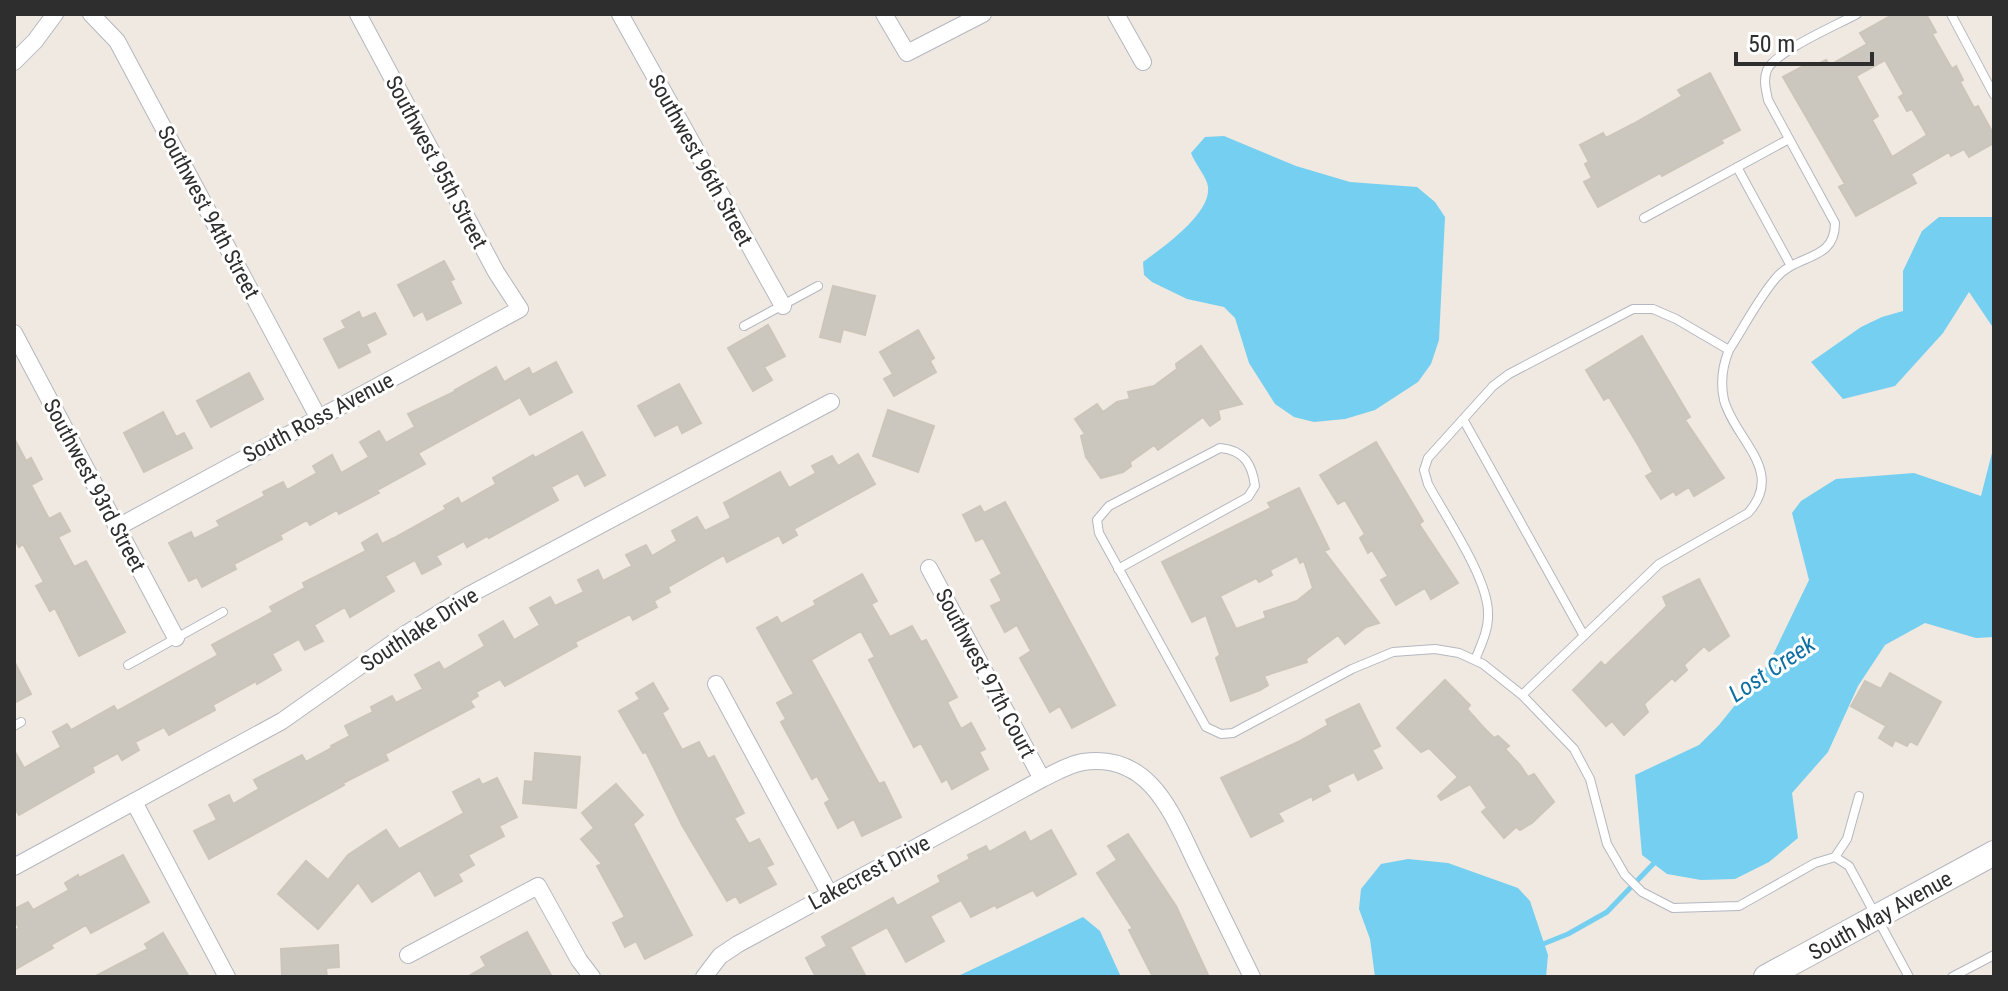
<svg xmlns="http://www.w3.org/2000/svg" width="2008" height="991" font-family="'Roboto Condensed',sans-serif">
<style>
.water{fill:#75cff0}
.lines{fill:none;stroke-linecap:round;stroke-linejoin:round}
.stream{stroke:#75cff0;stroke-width:5}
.building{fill:#cbc7bf;stroke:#cbc5ba;stroke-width:2;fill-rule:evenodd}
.lane-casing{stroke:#b4b7c1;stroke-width:10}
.street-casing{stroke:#b4b7c1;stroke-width:18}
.secondary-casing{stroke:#b4b7c1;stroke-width:26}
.lane{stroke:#fff;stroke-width:8}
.street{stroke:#fff;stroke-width:16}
.secondary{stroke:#fff;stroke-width:24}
.labels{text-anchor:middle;stroke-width:6;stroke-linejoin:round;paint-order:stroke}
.street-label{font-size:22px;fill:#2e2e2e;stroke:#fff}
.water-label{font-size:24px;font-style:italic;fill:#0d6fa3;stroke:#fff}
</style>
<rect width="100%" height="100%" fill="#efe9e1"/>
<path class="water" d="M1224 136 1296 166 1350 182 1417 187 1435 202 1445 217 1439 340 1431 364 1418 382 1375 410 1345 419 1314 422 1294 417 1275 404 1249 363 1235 318 1224 307 1187 299 1152 282 1144 275 1143 262C1163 247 1211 214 1208 187 1207 177 1195 164 1191 153L1205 137Z
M1939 217H1994V329L1969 292 1943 333 1895 386 1843 399 1811 362 1861 327 1882 317 1903 311V271L1922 231Z
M1994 445V637L1976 638 1925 623 1885 645 1858 686 1828 752 1792 793 1798 838 1769 862 1735 879 1701 880 1667 874 1642 855 1635 775 1699 745 1719 725 1769 663 1809 580 1792 513 1801 501 1836 479 1914 473 1981 496Z
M1408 859 1448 863 1518 888 1530 901 1548 955 1546 977H1375L1370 939 1359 909 1361 889 1381 864Z
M1083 917 1100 931 1121 977H956Z"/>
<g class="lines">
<path class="stream" d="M1538 946 1568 934 1607 912 1658 859"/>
</g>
<path class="building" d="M1894 14H1926L1936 32 1932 34 1952 69 1956 66 1963 80 1960 82 1974 108 1978 106 1994 135V143L1969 157 1964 149 1951 156 1949 152 1911 174 1916 183 1856 216 1839 187 1845 184 1783 77 1809 63 1812 67 1826 60 1830 65 1867 44 1860 33ZM1885 60 1904 94 1899 97 1907 111 1912 109 1927 135 1892 157 1872 120 1878 116 1856 76Z
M1710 73 1740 130 1721 140 1723 143 1662 176 1660 173 1598 207 1584 182 1592 178 1585 164 1589 162 1580 145 1603 133 1606 138 1633 124 1682 96 1678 90Z
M444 261 454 279 450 281 461 303 427 320 423 311 414 316 398 285Z
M833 286 875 296 865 335 843 329 840 342 820 337Z
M359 312 362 319 375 313 386 334 366 344 370 352 339 368 324 339 346 328 342 321Z
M768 325 785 356 764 367 772 380 753 391 728 348Z
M918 330 934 358 930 361 936 372 894 396 884 379 893 374 880 352Z
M1642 336 1690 417 1685 420 1724 478 1694 496 1689 487 1676 495 1674 491 1661 499 1646 476 1653 472 1638 445 1609 397 1604 400 1586 370Z
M1201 346 1242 404 1218 410 1220 419 1210 426 1203 417 1158 450 1154 445 1130 462 1131 466 1123 472 1101 478 1086 457 1081 436 1085 434 1075 419 1097 404 1103 412 1117 402 1130 399 1128 392 1154 386 1177 369 1176 364Z
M556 362 572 392 530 415 520 397 418 453 425 464 377 490 379 493 339 514 337 510 310 525 307 520 280 535 282 539 234 564 236 569 202 587 197 577 189 581 169 543 191 532 194 539 220 526 217 521 265 496 263 492 283 482 287 490 317 473 313 466 332 455 341 473 369 457 360 442 379 431 386 443 415 427 408 414 456 391 455 390 496 367 504 382 529 368 532 375Z
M249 373 263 399 211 427 197 401Z
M679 384 701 423 682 433 678 424 655 436 638 406Z
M888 410 934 426 918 472 873 456Z
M163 412 176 437 184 433 192 448 144 472 124 433Z
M582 432 605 475 585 486 578 473 551 487 558 500 489 538 487 536 467 547 464 541 436 556 441 564 422 574 415 560 385 576 394 591 350 617 345 607 314 625 323 641 305 650 299 639 272 654 281 670 257 684 256 681 213 705 215 710 169 735 164 727 135 742 139 750 122 760 118 753 92 767 94 772 19 815 14 807V750L24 768 61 747 53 732 67 724 71 730 114 706 117 711 218 655 212 645 273 612 270 607 305 588 303 583 366 551 362 543 377 534 382 544 394 538 446 509 444 506 458 498 461 504 496 484 493 478 533 455 535 458Z
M14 438 26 461 31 458 42 479 31 485 49 519 60 513 70 531 58 537 74 567 86 561 125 632 79 656 55 608 50 611 36 586 44 582 23 544 19 547 14 538Z
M1376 442 1423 521 1419 524 1458 583 1431 599 1425 588 1396 605 1381 580 1388 576 1372 550 1368 553 1360 538 1365 534 1345 500 1338 504 1320 475Z
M858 454 875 484 794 529 797 535 783 543 779 535 727 562 724 555 668 587 670 592 654 601 657 607 633 620 630 614 575 642 577 646 505 686 500 679 476 692 478 696 470 701 474 707 385 754 388 760 343 783 344 785 209 859 194 831 217 820 209 805 229 795 233 804 259 789 254 780 302 755 306 762 332 748 331 746 350 736 345 726 373 712 371 707 392 696 396 703 423 689 415 675 439 662 444 670 485 646 479 635 503 621 514 640 540 625 530 608 550 597 555 606 584 592 578 580 598 570 603 581 632 566 626 555 646 545 652 556 677 541 672 531 697 517 705 531 731 518 724 503 780 472 789 488 816 473 812 466 832 456 838 466Z
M1299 488 1329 549 1324 551 1379 623 1366 627 1345 644 1338 635 1306 659 1307 662 1264 676 1268 685 1260 690 1231 701 1216 658 1220 655 1206 615 1192 622 1162 562 1271 508 1268 503ZM1297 556 1300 563 1304 561 1313 588 1297 601 1264 612 1266 618 1236 629 1220 596 1256 578 1259 582 1272 575 1270 570Z
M1005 502 1115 705 1072 728 1060 706 1050 712 1020 658 1031 651 1017 625 1005 632 991 606 1002 601 991 580 1002 574 983 538 976 541 963 515 980 506 984 513Z
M862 574 877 601 871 604 890 637 912 626 921 642 926 640 957 697 947 702 961 729 971 723 985 749 979 752 988 769 952 789 947 779 942 782 921 743 914 747 894 709 869 660 875 657 861 631 811 660 879 784 884 782 901 817 862 836 854 819 838 828 825 803 830 800 817 776 812 779 781 722 786 719 777 703 794 694 757 628 777 617 781 624 816 605 814 601Z
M1699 579 1729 636 1709 651 1704 646 1684 665 1687 670 1675 681 1672 678 1644 704 1648 712 1624 735 1612 721 1606 726 1573 690 1601 662 1605 666 1667 606 1663 597Z
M14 661 31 694 14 703Z
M1890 673 1941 702 1917 745 1910 741 1907 746 1895 740 1892 746 1879 738 1886 726 1851 706 1865 681 1881 689Z
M1445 680 1470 705 1467 709 1484 728 1494 738 1498 736 1509 746 1505 749 1520 765 1528 777 1534 774 1554 802 1532 823 1520 830 1516 827 1504 838 1482 812 1487 808 1470 784 1441 800 1438 796 1458 777 1429 748 1421 752 1397 728Z
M653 683 668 709 662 713 682 750 699 742 708 759 714 756 744 813 734 818 749 844 759 839 773 864 766 867 776 884 740 903 736 896 727 901 682 825 646 752 643 753 619 711 640 699 636 693Z
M1359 704 1380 746 1372 750 1382 768 1358 780 1354 772 1327 785 1330 791 1313 800 1312 796 1278 813 1283 821 1251 837 1221 778 1298 742 1328 725 1326 720Z
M535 753 580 757 576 808 523 803 525 781 533 782Z
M497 778 517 817 499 826 504 836 468 855 474 865 458 874 462 881 435 896 420 870 372 902 358 882 318 929 278 894 306 861 328 880 348 855 386 830 399 849 464 813 453 792 479 779 482 785Z
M616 784 643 815 633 824 692 935 645 959 636 941 625 947 613 923 625 917 597 866 602 864 581 839 594 828 582 813Z
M1051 830 1076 874 1037 896 1033 890 997 908 995 905 971 917 961 900 930 916 944 941 906 962 887 927 850 947 866 977H816L806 958 827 946 822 937 893 898 897 906 941 882 938 876 970 859 968 855 986 846 989 852 1025 832 1030 842Z
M1128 834 1176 906 1209 977H1153L1129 930 1133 929 1097 873 1117 860 1108 846Z
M123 855 149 902 91 933 86 925 51 945 53 948 14 970V931L19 928 14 919V909L28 902 33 910 69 890 65 883 78 875 79 878Z
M527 932 552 977H467L486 966 481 957Z
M163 933 189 977H94L148 949 145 944Z
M338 945 339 967 326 968 327 977H282L281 949Z"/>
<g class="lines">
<defs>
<path id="lane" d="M1951 14 1994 95
M1737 167 1791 266
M1644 218 1789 139
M744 326 818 286
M1463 419 1584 636
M1118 569 1248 497 1255 486C1252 464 1244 450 1220 448L1109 506 1097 520 1099 533 1206 727 1221 734 1233 733 1352 669 1393 652 1435 649 1459 653 1483 664 1522 695 1574 749 1590 779 1607 844 1625 875 1642 892 1673 908 1739 906 1815 863 1835 857 1849 866 1909 977
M1475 660C1481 645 1489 629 1488 613 1488 578 1445 516 1428 484L1424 470 1428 458 1493 386 1509 374 1633 309H1653L1676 319 1729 350C1744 327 1758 299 1776 278 1797 253 1835 262 1835 223L1768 100C1766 89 1763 81 1767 70 1776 51 1837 25 1857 14
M128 665 223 612
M1522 695 1659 564 1748 513C1786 471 1735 440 1724 400 1720 382 1722 367 1729 350
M14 726 21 722
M1835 857 1847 839 1859 796
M1952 977 1994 955"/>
<path id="street" d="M91 14 117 41 318 417
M620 14 783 306
M884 14 907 53 983 14
M1116 14 1143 62
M14 62 35 41 55 14
M14 333 176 638
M118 527 520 309 496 272 358 14
M929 568 1042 779
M716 684 829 893
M134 802 227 977
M14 867 282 721 404 635 469 595 831 402
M408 955 538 886 579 960 592 977
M704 977 720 956 738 944 1042 779C1055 773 1069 764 1083 762 1151 752 1173 816 1197 865 1215 902 1234 940 1252 977"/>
<path id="secondary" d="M1766 977 1994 853"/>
</defs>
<use href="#lane" class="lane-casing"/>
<use href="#street" class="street-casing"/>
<use href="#secondary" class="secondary-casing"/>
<use href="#lane" class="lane"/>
<use href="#street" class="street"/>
<use href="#secondary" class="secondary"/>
</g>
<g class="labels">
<g class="street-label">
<text transform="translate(701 160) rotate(61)" y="8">Southwest 96th Street</text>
<text transform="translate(437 162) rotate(62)" y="8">Southwest 95th Street</text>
<text transform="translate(209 212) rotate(62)" y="8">Southwest 94th Street</text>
<text transform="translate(318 417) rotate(-28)" y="8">South Ross Avenue</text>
<text transform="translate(95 485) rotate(62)" y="8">Southwest 93rd Street</text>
<text transform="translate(419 629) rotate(-33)" y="8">Southlake Drive</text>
<text transform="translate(986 673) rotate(62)" y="8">Southwest 97th Court</text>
<text transform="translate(869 872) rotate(-28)" y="8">Lakecrest Drive</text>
<text transform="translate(1880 915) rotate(-29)" y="8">South May Avenue</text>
</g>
<g class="water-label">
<text transform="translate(1772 669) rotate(-34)" y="8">Lost Creek</text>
</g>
</g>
<rect width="2008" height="991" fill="none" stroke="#2e2e2e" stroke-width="32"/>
<path d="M1736 52v12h136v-12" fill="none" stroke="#2e2e2e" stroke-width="4"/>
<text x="1748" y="52" font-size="24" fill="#2e2e2e" stroke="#ffffff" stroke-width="6" paint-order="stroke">50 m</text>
</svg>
